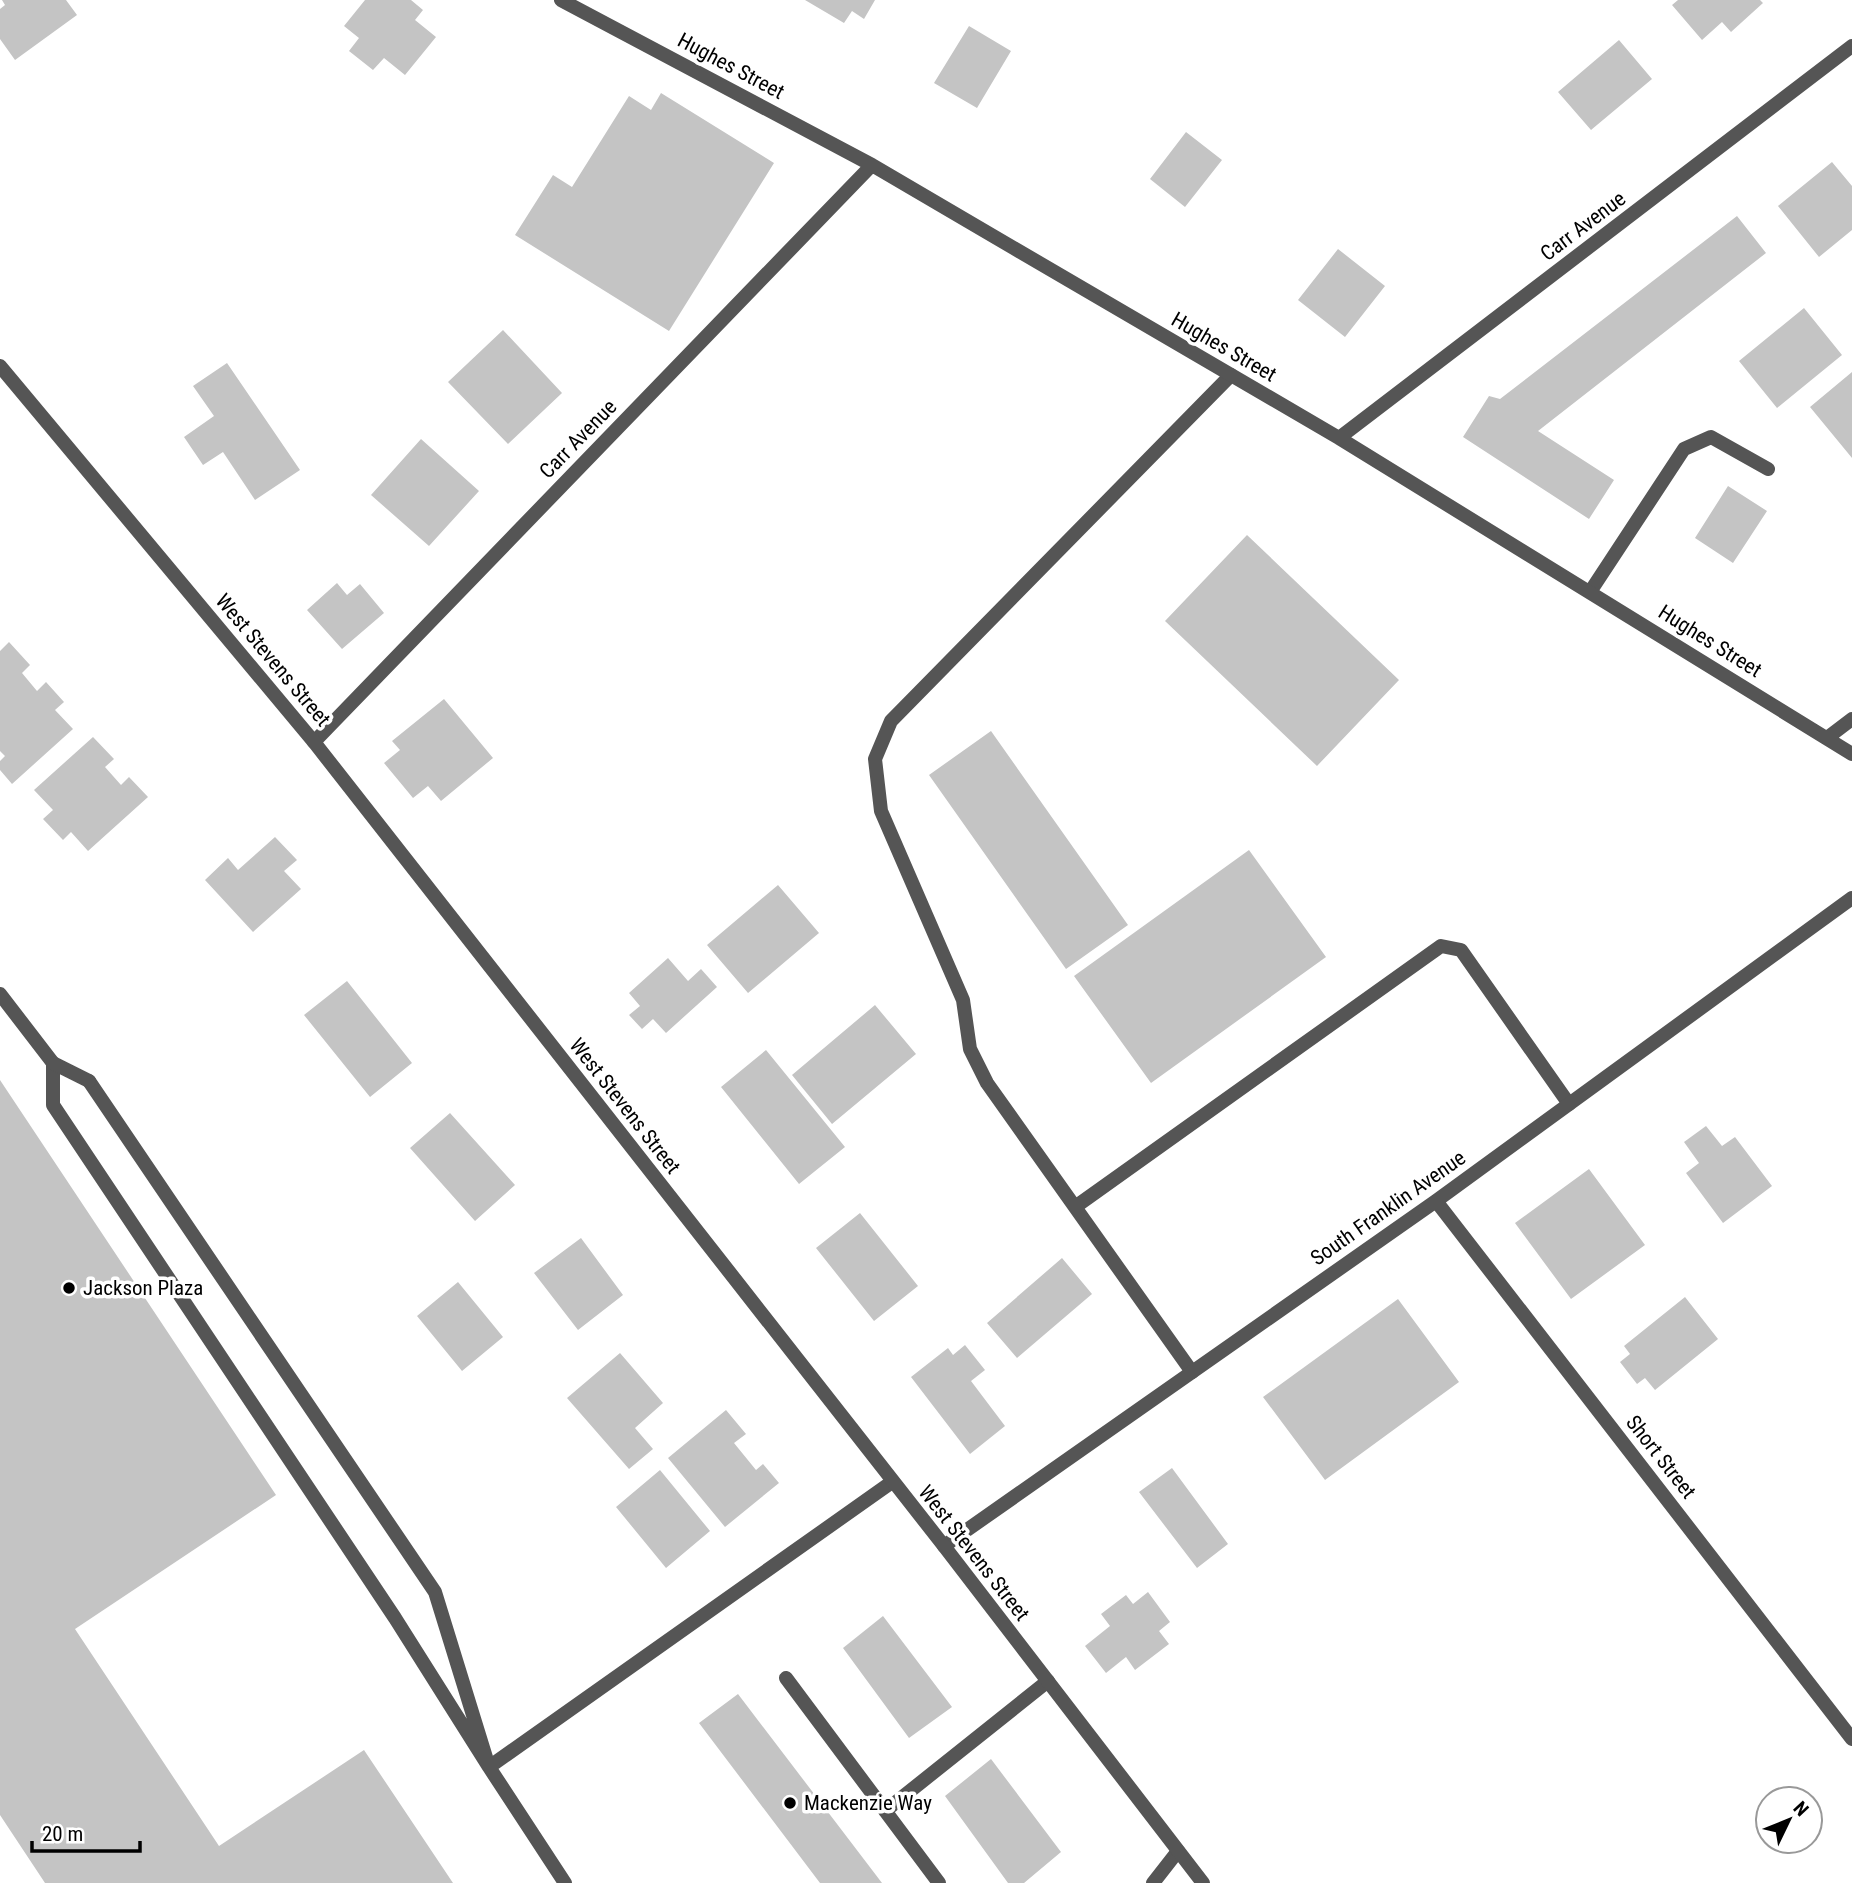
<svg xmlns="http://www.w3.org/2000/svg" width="1852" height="1883" font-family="'Roboto Condensed',sans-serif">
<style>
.building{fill:#c4c4c4}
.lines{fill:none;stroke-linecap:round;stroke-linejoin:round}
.service{stroke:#555;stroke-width:14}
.minor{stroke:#555;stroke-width:14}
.tertiary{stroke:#555;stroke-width:14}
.poi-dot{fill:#000;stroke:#fff;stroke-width:2.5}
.labels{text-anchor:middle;stroke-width:7;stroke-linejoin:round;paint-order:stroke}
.street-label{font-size:21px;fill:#000;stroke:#fff}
.poi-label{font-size:21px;fill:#000;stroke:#fff;text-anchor:start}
</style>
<rect width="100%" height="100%" fill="#fff"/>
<path class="building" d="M2 0H66L77 15 15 60 0 39V9L5 5Z
M365 0H411L423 10 415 20 436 37 405 75 384 58 373 70 349 51 359 38 344 26Z
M805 0H875L864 19 852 11 844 23Z
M1678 0H1760L1763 3 1731 32 1722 22 1702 40 1672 5Z
M969 26 1011 51 977 108 934 83Z
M1619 40 1652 79 1591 130 1558 92Z
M661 93 774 163 669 331 515 235 553 175 572 187 629 96 651 110Z
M1186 132 1222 160 1185 207 1150 179Z
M1832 162 1852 186V230L1819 257 1778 206Z
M1737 216 1766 253 1538 431 1614 480 1589 519 1463 437 1489 396 1500 399Z
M1338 249 1385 286 1345 337 1298 300Z
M1804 308 1842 355 1777 408 1739 361Z
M503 330 562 393 508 444 448 382Z
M227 363 300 470 255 500 223 452 203 465 184 437 214 416 193 386Z
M1852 372V458L1810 407Z
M421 439 479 491 429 546 371 495Z
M1728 486 1767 511 1733 563 1695 538Z
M1247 535 1399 680 1317 766 1165 621Z
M337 583 347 595 360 584 384 613 342 649 307 610Z
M9 642 30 665 22 673 37 691 46 682 64 702 55 710 73 729 12 784 0 770V761L5 756 0 751V651Z
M444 699 493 758 441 801 428 786 413 798 384 763 400 750 392 741Z
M991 731 1128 925 1066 969 929 775Z
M93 737 114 759 105 767 121 785 129 777 148 797 88 851 71 832 63 840 43 819 53 810 34 790Z
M275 837 297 860 284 871 301 889 253 932 205 880 228 858 238 870Z
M1249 850 1326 957 1151 1083 1074 976Z
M778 885 819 933 748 993 707 945Z
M668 958 688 981 701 969 717 987 666 1033 653 1019 642 1029 629 1015 640 1006 629 993Z
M347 981 412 1063 370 1097 304 1015Z
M875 1005 916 1054 832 1124 792 1075Z
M766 1050 845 1147 799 1184 721 1087Z
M0 1080 276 1495 75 1629 219 1846 364 1750 453 1883H45L0 1815Z
M450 1113 515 1185 475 1221 410 1148Z
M1706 1126 1722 1146 1735 1137 1772 1186 1723 1223 1686 1173 1699 1163 1684 1142Z
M1589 1169 1645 1245 1571 1299 1515 1223Z
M860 1213 918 1286 874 1321 816 1248Z
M581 1238 623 1295 578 1330 534 1273Z
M1062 1258 1092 1294 1017 1358 987 1323Z
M458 1282 503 1337 462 1371 417 1316Z
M1685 1297 1718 1339 1655 1390 1645 1378 1637 1384 1620 1362 1630 1354 1624 1346Z
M1398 1299 1459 1382 1325 1480 1263 1397Z
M965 1345 985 1370 971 1381 1005 1426 970 1454 911 1377 948 1348 953 1355Z
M620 1353 663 1403 635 1428 653 1449 629 1469 567 1398Z
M726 1410 746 1434 734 1443 756 1470 763 1464 779 1483 725 1527 668 1458Z
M1172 1468 1228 1544 1197 1568 1139 1492Z
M660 1470 710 1531 666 1568 616 1507Z
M1148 1592 1170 1622 1159 1631 1169 1644 1135 1670 1126 1657 1106 1673 1085 1646 1110 1626 1101 1614 1126 1595 1133 1604Z
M883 1616 952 1707 909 1738 843 1648Z
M738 1694 882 1883H820L699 1723Z
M991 1759 1061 1852 1024 1883H1008L945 1796Z"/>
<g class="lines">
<path class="service" d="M1590 592 1684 449 1711 437 1768 469
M0 994 53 1063V1105L395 1618 489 1767 435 1592 89 1081
M1075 1207 1441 946 1461 950 1569 1104
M1192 1372 987 1083 970 1049 963 1000 881 811 875 759 891 721 1231 375
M565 1883 489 1767 892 1482
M1153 1883 1178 1851"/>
<path class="minor" d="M561 0 872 165 988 233 1339 438 1852 754
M1339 438 1852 46
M1827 738 1852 719
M314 742 872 165
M53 1063 89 1081
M1436 1201 1852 1739
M944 1546 1436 1201 1852 898
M786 1678 939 1883
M885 1811 1048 1681"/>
<path class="tertiary" d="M0 366 314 742 944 1546 1203 1883"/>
</g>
<g class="poi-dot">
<circle cx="69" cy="1288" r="7"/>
<circle cx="790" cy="1803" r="7"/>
</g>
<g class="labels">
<g class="street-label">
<text transform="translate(731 66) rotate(28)" y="7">Hughes Street</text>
<text transform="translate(1583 226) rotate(-37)" y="7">Carr Avenue</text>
<text transform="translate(1224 347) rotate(30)" y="7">Hughes Street</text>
<text transform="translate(578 439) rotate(-46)" y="7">Carr Avenue</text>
<text transform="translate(1710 641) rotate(32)" y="7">Hughes Street</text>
<text transform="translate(273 660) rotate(50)" y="7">West Stevens Street</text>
<text transform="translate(625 1106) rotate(52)" y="7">West Stevens Street</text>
<text transform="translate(1388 1208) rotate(-35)" y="7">South Franklin Avenue</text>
<text transform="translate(1661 1457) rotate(52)" y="7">Short Street</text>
<text transform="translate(974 1553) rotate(52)" y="7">West Stevens Street</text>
</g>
<g class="poi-label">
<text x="83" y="1295">Jackson Plaza</text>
<text x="804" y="1810">Mackenzie Way</text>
</g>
</g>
<g transform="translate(1789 1820) rotate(47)"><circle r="33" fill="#ffffff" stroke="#999999" stroke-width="2"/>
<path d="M0-5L12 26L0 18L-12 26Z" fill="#000000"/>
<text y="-10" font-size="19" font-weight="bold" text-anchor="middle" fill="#000000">N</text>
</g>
<path d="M32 1841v10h108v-10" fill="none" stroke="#000000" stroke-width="3.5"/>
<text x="42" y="1841" font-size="21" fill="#000000" stroke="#ffffff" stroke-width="5" paint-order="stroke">20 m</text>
</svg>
